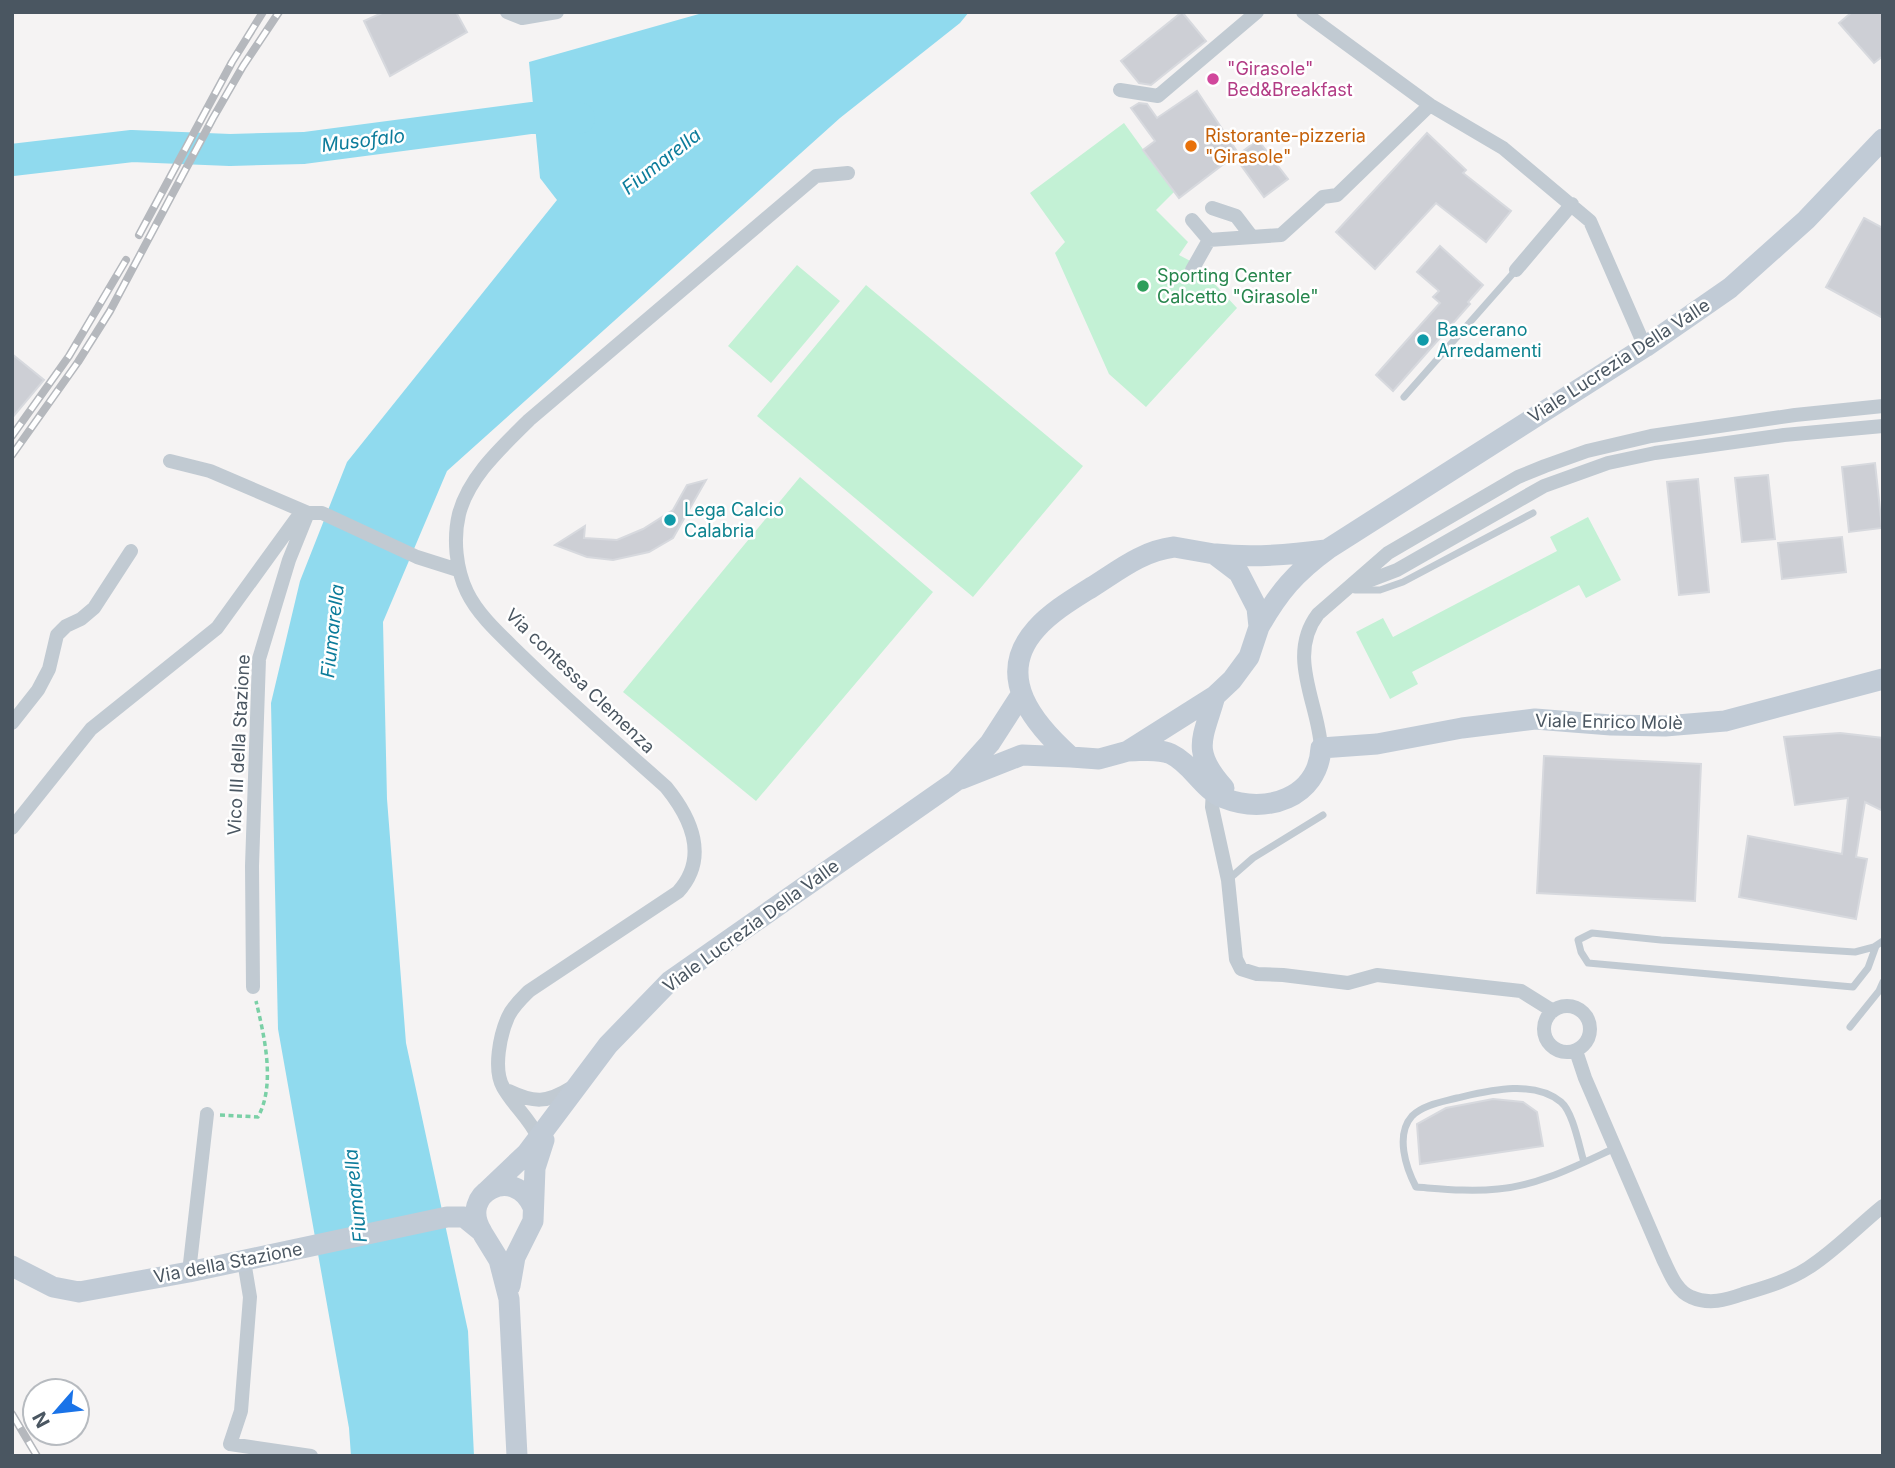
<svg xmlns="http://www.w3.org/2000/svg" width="1895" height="1468" font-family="Inter,sans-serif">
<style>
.green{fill:#c3f1d5}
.water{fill:#90daee}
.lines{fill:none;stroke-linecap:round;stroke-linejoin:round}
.river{stroke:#90daee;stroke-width:32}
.building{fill:#cdcfd5;stroke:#d7d9de;stroke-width:2}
.path{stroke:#7ad0a6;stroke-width:3.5;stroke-dasharray:5 3.5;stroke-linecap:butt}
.lane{stroke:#c1cad2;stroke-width:7}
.street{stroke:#c1cad2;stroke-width:14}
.secondary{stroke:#c1cbd6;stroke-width:21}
.rail-casing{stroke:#b5b8bd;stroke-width:8}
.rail{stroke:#fff;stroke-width:5;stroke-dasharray:16;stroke-linecap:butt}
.hotel-dot{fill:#d1479c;stroke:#fff;stroke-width:2.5}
.food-dot{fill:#e8710a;stroke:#fff;stroke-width:2.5}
.leisure-dot{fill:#2e9e5b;stroke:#fff;stroke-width:2.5}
.culture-dot{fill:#0f9aa8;stroke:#fff;stroke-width:2.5}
.labels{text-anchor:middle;stroke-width:5;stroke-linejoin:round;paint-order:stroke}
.hotel-label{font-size:18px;fill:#b23c85;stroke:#fff;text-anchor:start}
.food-label{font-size:18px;fill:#c56008;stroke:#fff;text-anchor:start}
.leisure-label{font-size:18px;fill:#27864d;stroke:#fff;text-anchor:start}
.culture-label{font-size:18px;fill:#0d838f;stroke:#fff;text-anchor:start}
.street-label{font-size:18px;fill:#4a5661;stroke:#fff}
.water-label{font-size:19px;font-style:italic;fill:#0c7c9b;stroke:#fff}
</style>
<rect width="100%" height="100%" fill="#f5f3f3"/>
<path class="green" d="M1124 123 1174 192 1156 210 1188 242 1179 255 1196 264 1237 308 1146 407 1109 374 1055 253 1065 242 1030 193Z
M797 265 840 301 771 383 728 346Z
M866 285 1083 466 973 597 757 416Z
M800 477 933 592 756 801 623 692Z
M1588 517 1621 580 1586 598 1579 585 1412 672 1418 684 1390 699 1356 632 1383 618 1393 637 1557 551 1550 537Z"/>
<path class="water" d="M706 12H969L960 23 840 118 447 471 383 622 387 799 406 1043 468 1331 474 1456H351L349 1428 278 1029 271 703 300 581 347 462 557 200 540 178 529 62Z"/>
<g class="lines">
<path class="river" d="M12 160 132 146 230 150 304 148 531 118H579"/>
</g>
<path class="building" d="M384 12H456L467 32 390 76 364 21Z
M1182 12 1206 41 1151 85 1139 83 1121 61Z
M1852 12H1883V56L1874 63 1839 23Z
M1197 91 1238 153 1179 198 1143 150 1155 141 1131 108 1139 103 1147 104 1157 118Z
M1427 133 1466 170 1463 173 1511 211 1486 242 1436 203 1375 269 1336 232Z
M1258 140 1288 179 1264 197 1235 157Z
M1864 218 1883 228V318L1826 287Z
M1440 246 1483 285 1468 302 1470 304 1393 391 1376 375 1440 303 1433 297 1439 291 1417 272Z
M12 354 44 380 12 418Z
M1875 463 1882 528 1849 532 1842 467Z
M1768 475 1775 539 1742 542 1735 478Z
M1698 479 1709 592 1679 595 1667 482Z
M706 480 673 538 649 552 613 560 587 557 555 545 585 526 584 538 617 540 643 529 673 510 687 485Z
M1842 537 1846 572 1782 579 1778 543Z
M1840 733 1883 738V811L1865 802 1856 857 1867 859 1856 919 1739 897 1748 836 1842 854 1848 798 1795 805 1784 737Z
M1544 756 1701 764 1695 901 1537 893Z
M1493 1099 1523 1102 1537 1112 1543 1146 1420 1164 1417 1124 1446 1108Z"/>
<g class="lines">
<path class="path" d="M220 1115 258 1117C276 1084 264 1035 256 1001"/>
<path class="lane" d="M1404 397 1516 270
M1355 590H1380L1403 582 1533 513
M1229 879 1253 858 1323 815
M1876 946 1868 968 1853 987 1588 963 1581 952 1578 940 1592 933 1661 940 1855 952 1874 947 1883 941
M1850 1027 1879 991 1883 982
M1584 1162C1579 1146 1573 1112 1561 1102 1533 1079 1488 1091 1457 1098 1442 1102 1423 1105 1412 1116 1395 1135 1406 1168 1416 1187 1443 1189 1470 1192 1498 1189 1538 1186 1578 1165 1615 1148"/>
<path class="street" d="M507 12 522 18 557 12
M1303 12 1430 105 1503 148 1590 221 1645 347
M1120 90 1158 96 1257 12
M1212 208 1236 216 1252 237
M1192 220 1209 240
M1209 240 1281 235 1323 197 1337 195 1430 105
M1192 270 1209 240
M1516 270 1572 204
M170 461 210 471 308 513H322L417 557 458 570
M1355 586 1397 570 1544 486 1608 463 1655 453 1784 435 1883 426
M12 723 38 690 49 669 57 635 66 626 81 619 94 608 131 551
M1321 748C1319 704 1286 656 1318 614L1388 553 1518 477 1545 466 1587 451 1651 436 1795 415 1883 406
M1213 791 1212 807 1228 880 1236 959 1241 969 1257 974 1283 975 1348 983 1377 975 1521 991 1553 1011
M12 828 91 729 217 628 296 519 307 514
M253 987 252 866 259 659 289 560 308 513
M1544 1029a23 23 0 1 1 46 0a23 23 0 1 1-46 0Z
M1576 1051 1585 1078 1663 1259C1670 1273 1676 1291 1691 1297 1709 1305 1726 1300 1743 1294 1766 1287 1788 1281 1808 1268 1835 1251 1858 1226 1883 1206
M509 1091C534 1103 547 1103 571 1088
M538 1137C529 1118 513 1105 503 1087 493 1069 500 1035 508 1017 513 1006 521 999 529 991L678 892C709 858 692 819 666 787 618 744 569 702 523 657 504 638 479 617 467 592 456 569 453 539 459 514 469 476 502 447 529 420L816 176 848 173
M244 1261 250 1297 241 1411 230 1444 311 1456
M189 1272 207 1114"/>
<path class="secondary" d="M1174 547 1214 554 1239 573 1257 608 1259 627 1249 657 1232 680 1215 696 1128 751 1099 759 1071 757C1035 725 993 677 1036 629 1051 612 1073 599 1092 587 1119 570 1142 551 1174 547Z
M1216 554C1253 558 1289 555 1326 550
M1259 627C1279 592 1295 573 1328 549L1645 347 1730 288 1806 220 1883 139
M1215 696C1203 739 1190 750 1224 788
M1128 751C1142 751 1158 748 1171 754 1192 764 1203 790 1224 798 1266 815 1318 798 1321 748L1377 744 1462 728 1535 719 1611 725 1665 726 1725 721 1883 679
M961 779 1022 755 1071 757
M487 1191 527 1153 608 1045 670 981 956 781 990 743 1021 695
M482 1232C457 1193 515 1164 533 1207
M483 1234 499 1260 509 1299 517 1456
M12 1266 53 1287 79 1292 189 1272 447 1217H464L480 1230
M510 1286 515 1257 533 1221 535 1168 544 1140"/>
<defs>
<path id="rail" d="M139 235 232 62 263 12
M12 436 69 356 126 260
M12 455 78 362 110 311 213 118 243 66 279 12
M12 1414 37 1456"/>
</defs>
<use href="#rail" class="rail-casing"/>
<use href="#rail" class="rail"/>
</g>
<circle class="hotel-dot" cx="1213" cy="79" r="7"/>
<circle class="food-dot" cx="1191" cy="146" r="7"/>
<circle class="leisure-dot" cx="1143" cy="286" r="7"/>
<g class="culture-dot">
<circle cx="1423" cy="340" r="7"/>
<circle cx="670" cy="520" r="7"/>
</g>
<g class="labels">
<g class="hotel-label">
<text x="1227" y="75">"Girasole"<tspan x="1227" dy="21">Bed&amp;Breakfast</tspan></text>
</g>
<g class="food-label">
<text x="1205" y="142">Ristorante-pizzeria<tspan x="1205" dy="21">"Girasole"</tspan></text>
</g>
<g class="leisure-label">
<text x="1157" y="282">Sporting Center<tspan x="1157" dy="21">Calcetto "Girasole"</tspan></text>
</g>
<g class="culture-label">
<text x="1437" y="336">Bascerano<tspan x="1437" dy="21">Arredamenti</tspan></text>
<text x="684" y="516">Lega Calcio<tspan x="684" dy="21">Calabria</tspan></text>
</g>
<g class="street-label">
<text transform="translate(1619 361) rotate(-33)" y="6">Viale Lucrezia Della Valle</text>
<text transform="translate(580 681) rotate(44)" y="6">Via contessa Clemenza</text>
<text transform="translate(1609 722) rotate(1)" y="6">Viale Enrico Molè</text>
<text transform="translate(239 745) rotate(-87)" y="6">Vico III della Stazione</text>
<text transform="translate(751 926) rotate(-36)" y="6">Viale Lucrezia Della Valle</text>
<text transform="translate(228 1263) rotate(-11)" y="6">Via della Stazione</text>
</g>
<g class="water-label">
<text transform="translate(363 140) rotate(-7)" y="7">Musofalo</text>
<text transform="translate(661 161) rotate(-38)" y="7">Fiumarella</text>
<text transform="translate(332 631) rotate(-84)" y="7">Fiumarella</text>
<text transform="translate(355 1196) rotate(-96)" y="7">Fiumarella</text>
</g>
</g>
<rect width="1895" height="1468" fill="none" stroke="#4a5661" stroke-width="28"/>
<g transform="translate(56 1412) rotate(242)"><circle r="33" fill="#ffffff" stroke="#b7bbc0" stroke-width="2"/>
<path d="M0-5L12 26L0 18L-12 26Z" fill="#1a73e8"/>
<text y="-10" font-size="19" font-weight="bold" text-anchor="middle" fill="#4a5661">N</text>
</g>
</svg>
